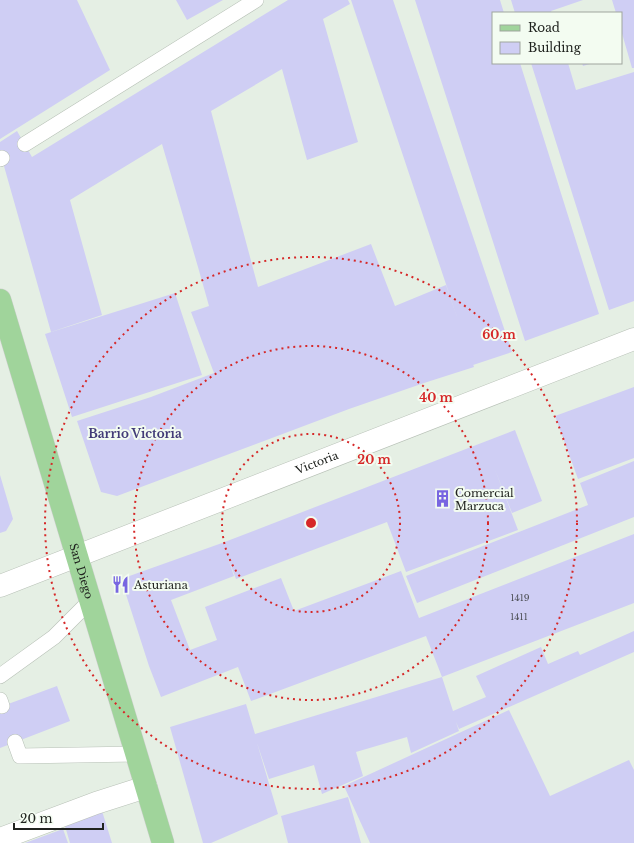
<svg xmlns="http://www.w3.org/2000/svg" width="634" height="843" font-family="'Libre Baskerville',serif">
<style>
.building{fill:#cfcef4}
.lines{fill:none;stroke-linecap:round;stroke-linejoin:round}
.service-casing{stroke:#b8c1b7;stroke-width:16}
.minor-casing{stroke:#b8c1b7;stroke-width:23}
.tertiary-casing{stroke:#b8c1b7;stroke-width:23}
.primary-casing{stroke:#cecfce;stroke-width:23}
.service{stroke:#fff;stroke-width:15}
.minor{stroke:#fff;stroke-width:22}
.tertiary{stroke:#fff;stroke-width:22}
.primary{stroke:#a0d49b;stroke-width:22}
.ring{fill:none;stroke:#d62828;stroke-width:2;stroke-dasharray:2 4}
.labels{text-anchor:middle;stroke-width:4;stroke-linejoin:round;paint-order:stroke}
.number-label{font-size:9px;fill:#4c4e54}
.street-label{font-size:11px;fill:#20231f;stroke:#f3fcf1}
.poi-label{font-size:11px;fill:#20231f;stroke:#f3fcf1;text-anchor:start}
.neighbourhood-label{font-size:12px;font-weight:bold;fill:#423b78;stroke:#f3fcf1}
.centre{fill:#d62828;stroke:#f3fcf1;stroke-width:2}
.ring-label{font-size:12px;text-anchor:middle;font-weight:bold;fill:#d62828;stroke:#f3fcf1;stroke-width:4;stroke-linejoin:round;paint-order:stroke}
</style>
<rect width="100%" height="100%" fill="#e5efe4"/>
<path class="building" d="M0 0H77L110 70 0 139Z
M176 0H223L187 20Z
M288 0H348L350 4 323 19 358 142 307 160 282 69 211 111 258 287 371 244 395 306 446 285 474 367 424 383 349 409 117 496 101 492 77 421 151 397 214 373 191 312 209 306 198 267 162 144 70 200 102 315 51 332 0 152V142L17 131 32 157Z
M351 0H393L512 352 473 365Z
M415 0H500L504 13H493V63H520L599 314 525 341Z
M511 0H583L551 11 552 13H515Z
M612 0H634V68H632L621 30V13H616Z
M531 63H568L576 90 634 72V301L609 310Z
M582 63H593L583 66Z
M175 293 202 375 72 417 45 334Z
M634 387V458L578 479 555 416Z
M515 430 542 501 512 513 494 467 518 530 406 572 387 522 236 579 227 555 234 576 171 600 190 650 217 640 205 607 281 578 294 611 401 571 419 618 634 534V603L442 677 426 636 251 701 238 667 161 697 149 666 121 579 222 543Z
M634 461V517L417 603 406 576 588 505 580 483Z
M0 475 13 519 6 531 0 533Z
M634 631V652L459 729 456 722 459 731 411 753 407 737 356 752 363 776 322 794 314 765 269 779 257 743 278 814 211 843H203L170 727 246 704 255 734 442 677 453 711 486 697 476 676 541 647 548 664 578 651 580 655Z
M57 686 70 721 0 748V707Z
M509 710 550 796 629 760 634 770V843H370L344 786Z
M348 797 361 843H288L281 816Z
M102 811 112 843H70L65 826Z
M63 829 68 843H25Z"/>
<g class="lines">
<defs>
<path id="service" d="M25 144 256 0
M0 159 2 158
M0 676 54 637 90 601
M0 700 2 706
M15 742 20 756 136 754"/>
<path id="minor" d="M0 839 96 803 146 787"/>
<g id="tertiary">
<path id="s1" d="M0 586 634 339"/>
</g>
<g id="primary">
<path id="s2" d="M0 300 163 843"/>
</g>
</defs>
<use href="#service" class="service-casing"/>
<use href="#minor" class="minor-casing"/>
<use href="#tertiary" class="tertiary-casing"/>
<use href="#primary" class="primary-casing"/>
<use href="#service" class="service"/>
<use href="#minor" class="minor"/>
<use href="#tertiary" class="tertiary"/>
<use href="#primary" class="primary"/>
</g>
<g class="ring">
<circle cx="311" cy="523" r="89"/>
<circle cx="311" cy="523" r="177"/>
<circle cx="311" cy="523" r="266"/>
</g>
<defs>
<symbol id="building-bare" viewBox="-9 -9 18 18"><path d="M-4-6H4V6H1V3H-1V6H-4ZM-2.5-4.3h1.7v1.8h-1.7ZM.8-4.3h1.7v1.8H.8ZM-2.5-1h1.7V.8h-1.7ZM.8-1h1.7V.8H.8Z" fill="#7866e1" stroke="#f3fcf1" stroke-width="2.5" paint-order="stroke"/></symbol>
<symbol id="restaurant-bare" viewBox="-9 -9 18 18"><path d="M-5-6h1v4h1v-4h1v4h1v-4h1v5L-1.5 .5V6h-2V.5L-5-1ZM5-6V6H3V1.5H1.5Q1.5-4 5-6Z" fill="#7866e1" stroke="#f3fcf1" stroke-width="2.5" paint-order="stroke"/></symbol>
</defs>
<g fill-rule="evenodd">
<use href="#building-bare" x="430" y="486" width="25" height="25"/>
<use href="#restaurant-bare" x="108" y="572" width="25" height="25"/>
</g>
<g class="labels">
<g class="number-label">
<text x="520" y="601">1419</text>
<text x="519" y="620">1411</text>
</g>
<g class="street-label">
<text dy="4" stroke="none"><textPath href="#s1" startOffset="340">Victoria</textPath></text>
<text dy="4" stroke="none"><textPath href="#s2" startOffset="283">San Diego</textPath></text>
</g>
<g class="poi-label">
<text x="455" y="497">Comercial<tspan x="455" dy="13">Marzuca</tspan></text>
<text x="134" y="589">Asturiana</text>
</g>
<g class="neighbourhood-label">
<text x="135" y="438">Barrio Victoria</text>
</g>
</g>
<circle cx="311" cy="523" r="6" class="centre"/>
<g class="ring-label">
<text x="499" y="339">60 m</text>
<text x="436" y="402">40 m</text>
<text x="374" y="464">20 m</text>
</g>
<rect x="492" y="12" width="130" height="52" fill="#f3fcf1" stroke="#9fa59d"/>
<rect x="500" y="25" width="20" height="6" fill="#a0d49b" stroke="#9fa59d"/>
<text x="528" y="32" font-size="12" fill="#20231f">Road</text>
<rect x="500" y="42" width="20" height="12" fill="#cfcef4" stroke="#9fa59d"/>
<text x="528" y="52" font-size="12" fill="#20231f">Building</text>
<path d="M14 823v6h89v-6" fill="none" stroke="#20231f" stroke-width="2"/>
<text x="20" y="823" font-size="12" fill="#20231f" stroke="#f3fcf1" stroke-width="3" paint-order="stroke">20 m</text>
</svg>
